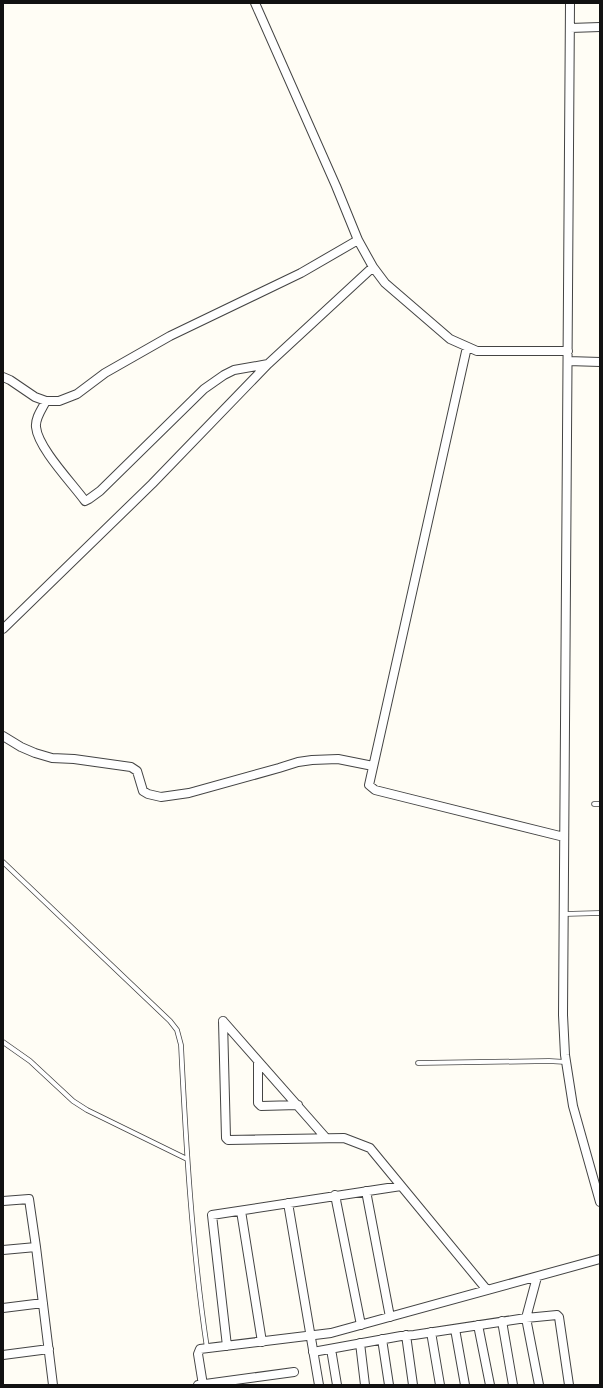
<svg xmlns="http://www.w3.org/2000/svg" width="603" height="1388" font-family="'Noto Serif',serif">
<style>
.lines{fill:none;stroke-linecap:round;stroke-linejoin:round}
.lane-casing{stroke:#444;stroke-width:5.5}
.street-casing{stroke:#444;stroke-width:10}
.lane{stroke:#fff;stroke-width:4}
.street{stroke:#fff;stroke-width:8}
</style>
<rect width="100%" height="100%" fill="#fffdf5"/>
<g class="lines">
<defs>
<path id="lane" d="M594 804H600
M3 862 170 1021 177 1030 181 1045C186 1146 192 1248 207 1348
M564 914 600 913
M3 1042 30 1061 73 1101 87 1110 187 1159
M418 1063 549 1061 566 1062"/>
<path id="street" d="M255 3 336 186 358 240 373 267 385 283 450 339 477 351H568
M570 3 563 1015 565 1055 573 1106 600 1202
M570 28 600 27
M467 347 369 785 375 790 564 837
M568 361 600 362
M3 377 10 380 35 397 46 401H59L77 394 105 373 170 336 301 273 358 240
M46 401C42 409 35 418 36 427 38 448 72 483 85 501L89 499 100 491 204 389 224 375 234 370 268 364 373 267
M3 629 152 484 268 364
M3 736 21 747 35 753 52 758 74 759 131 767 137 771 143 791 148 794 161 797 189 793 279 768 298 762 312 760 338 759 373 766
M223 1021 226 1138 228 1140 344 1138 370 1148 487 1290
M223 1021 326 1138
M258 1061V1103L261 1106 298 1105
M366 1191 390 1317
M335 1195 361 1325
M3 1201 29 1199 36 1247 53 1385
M288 1203 319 1385
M241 1211 262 1342
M3 1250 36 1247
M537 1277 526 1318 539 1385
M3 1308 43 1303
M502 1321 513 1385
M478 1325 490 1385
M455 1329 465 1385
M431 1332 440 1385
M406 1335 413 1385
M382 1339 389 1385
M360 1343 365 1385
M227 1346 212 1215 401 1186
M331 1349 337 1385
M313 1352 401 1336 414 1335 526 1318 557 1315 559 1317 569 1385
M3 1355 49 1349
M198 1385 294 1372
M203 1385 198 1354 200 1349 331 1333 600 1259"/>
</defs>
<use href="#lane" class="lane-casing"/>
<use href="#street" class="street-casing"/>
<use href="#lane" class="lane"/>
<use href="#street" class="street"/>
</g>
<rect width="603" height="1388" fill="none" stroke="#111111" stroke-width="8"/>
</svg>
